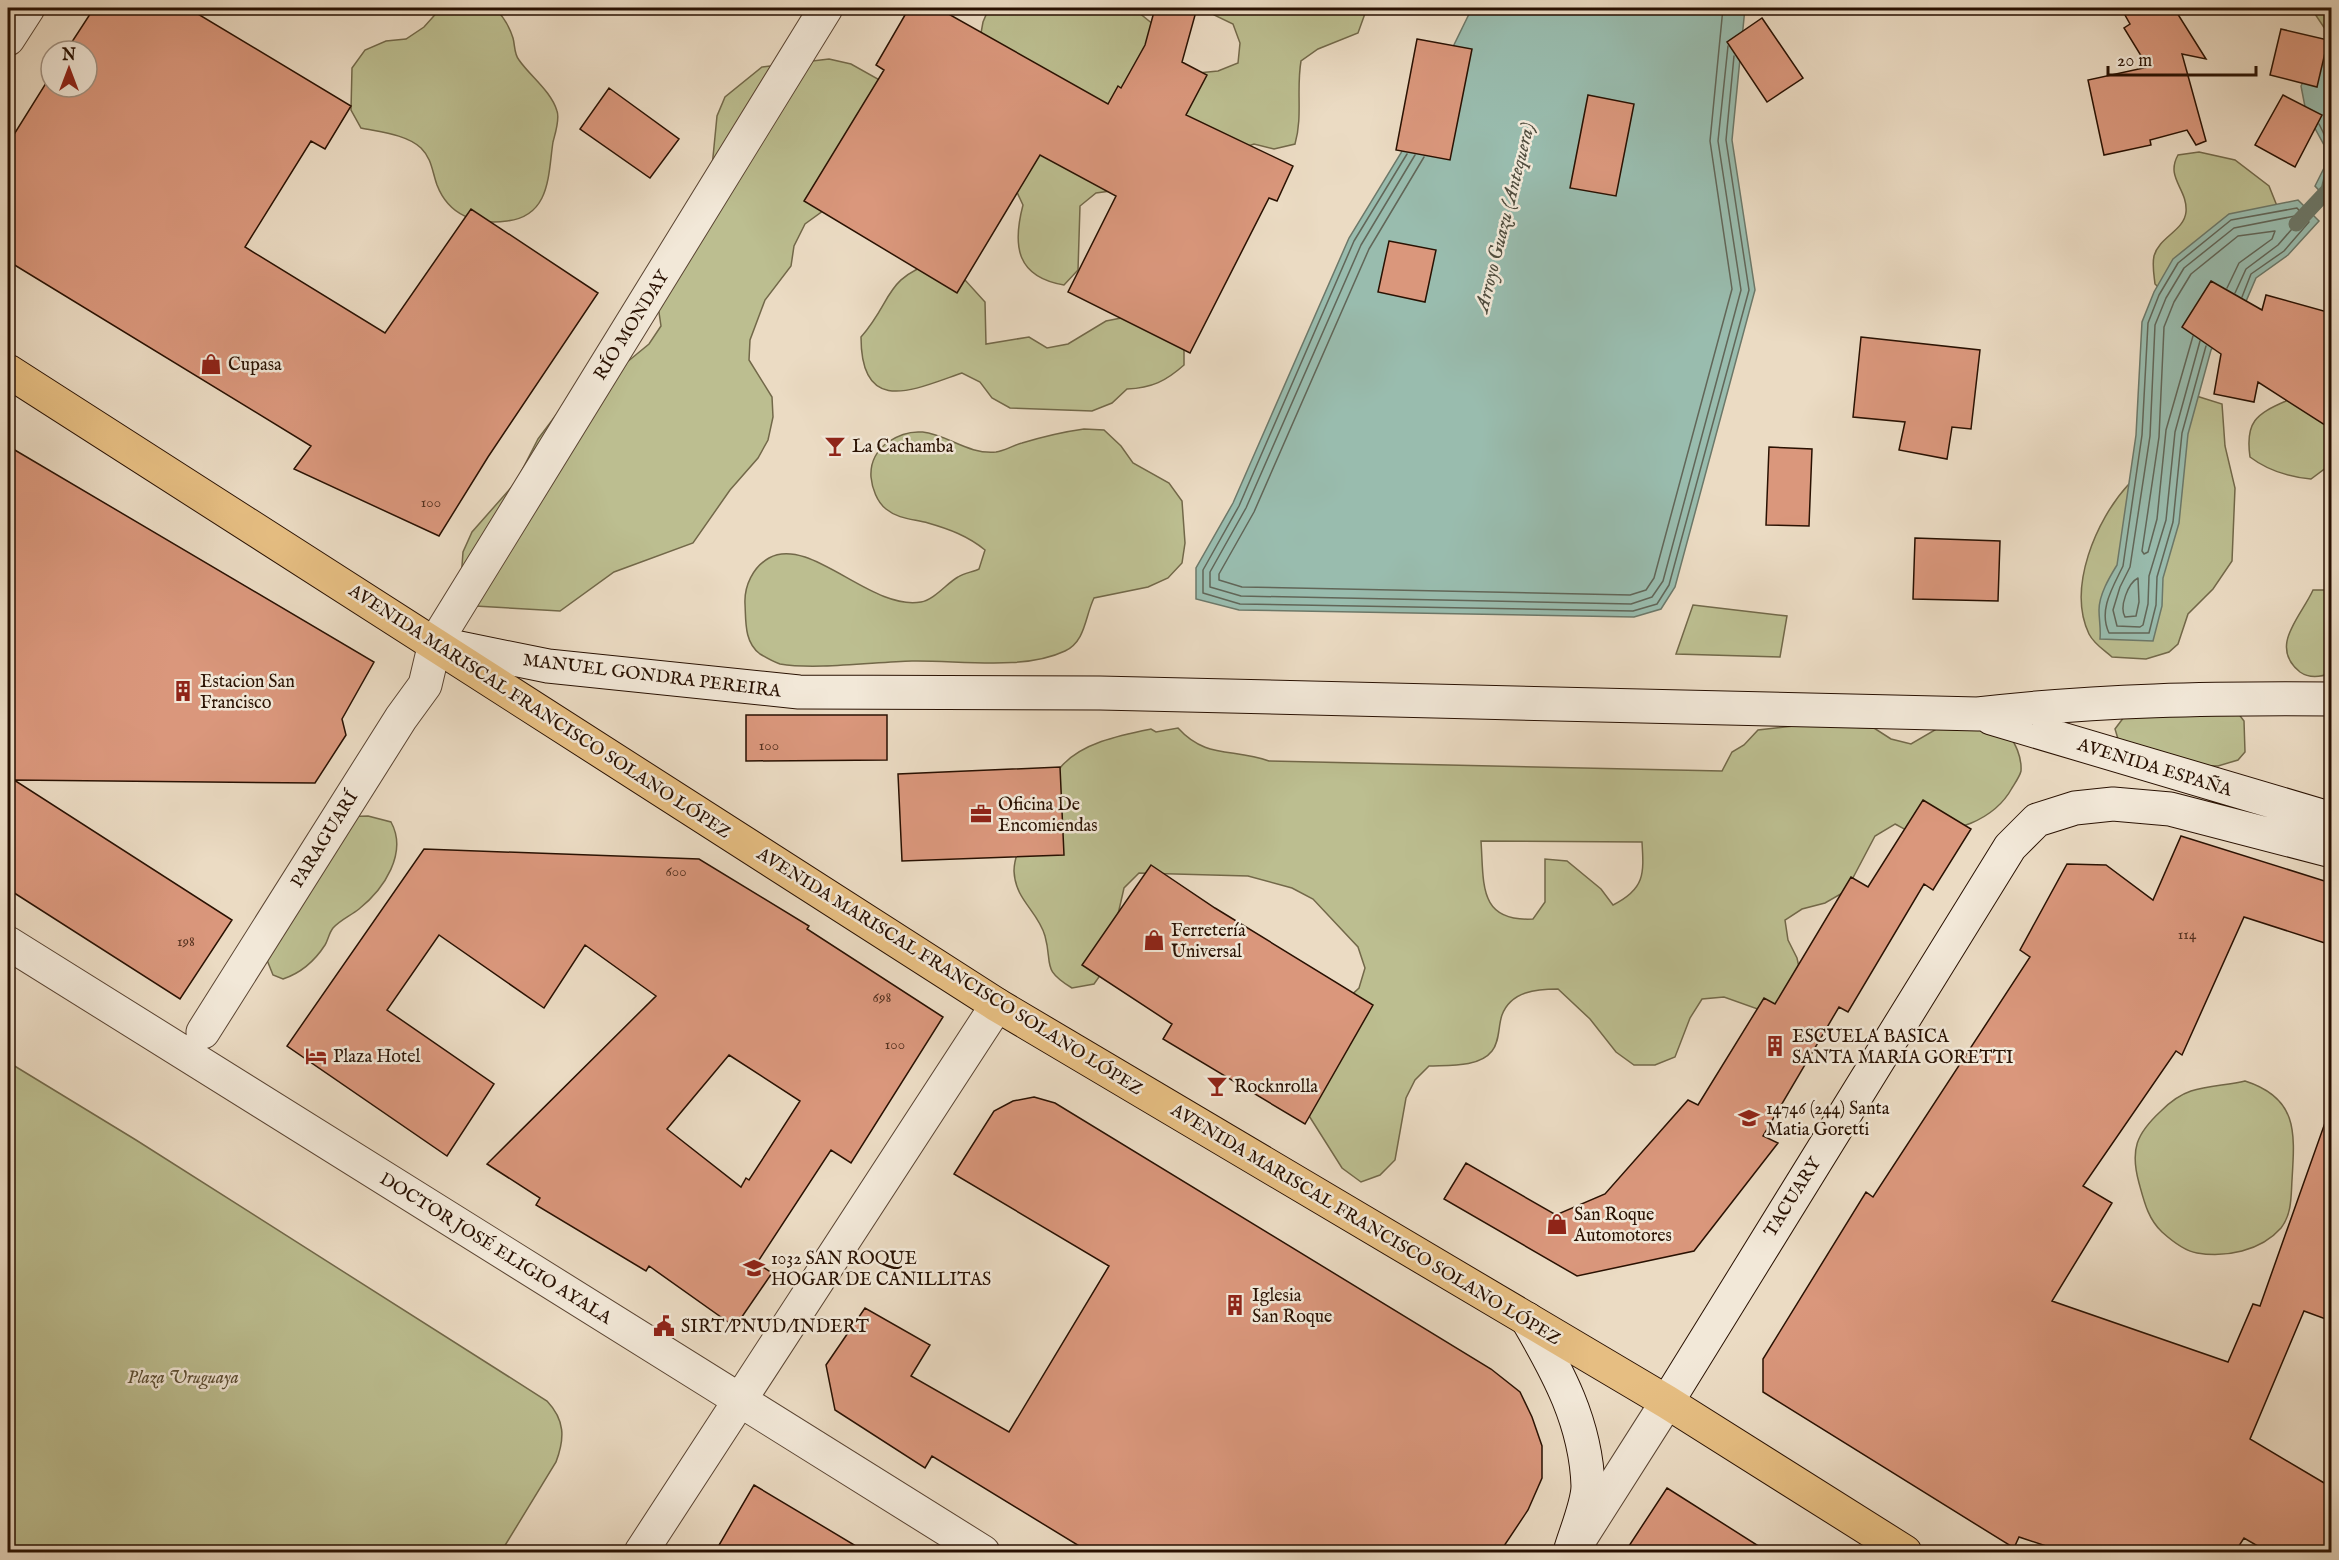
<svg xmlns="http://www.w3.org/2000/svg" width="2339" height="1560" font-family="'IM FELL English',serif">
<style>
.green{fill:#bcbe90;stroke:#726849;stroke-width:1.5;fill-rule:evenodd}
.water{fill:#99bcae;stroke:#6c7869;stroke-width:1.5}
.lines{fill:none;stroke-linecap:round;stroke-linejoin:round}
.shore{stroke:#616658;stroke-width:1.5}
.stream{stroke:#6c7869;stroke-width:15}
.building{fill:#da977c;stroke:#291102;stroke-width:1.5;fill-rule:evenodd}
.street-casing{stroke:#5a4432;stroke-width:35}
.secondary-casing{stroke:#291102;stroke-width:35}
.highway-casing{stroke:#291102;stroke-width:35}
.street{stroke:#f2e8d8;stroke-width:33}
.secondary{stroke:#f2e8d8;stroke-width:33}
.highway{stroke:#e6be82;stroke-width:33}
.labels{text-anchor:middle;stroke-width:5;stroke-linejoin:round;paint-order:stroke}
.number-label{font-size:15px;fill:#553220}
.street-label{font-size:18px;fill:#291102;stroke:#f2e8d8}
.poi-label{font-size:18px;fill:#291102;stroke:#f2e8d8;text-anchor:start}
.park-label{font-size:18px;font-style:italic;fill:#5c4e34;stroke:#f2e8d8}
.water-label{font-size:20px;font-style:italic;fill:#504d3e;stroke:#f2e8d8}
</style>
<rect width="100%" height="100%" fill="#ebdbc3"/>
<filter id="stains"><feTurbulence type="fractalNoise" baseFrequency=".00333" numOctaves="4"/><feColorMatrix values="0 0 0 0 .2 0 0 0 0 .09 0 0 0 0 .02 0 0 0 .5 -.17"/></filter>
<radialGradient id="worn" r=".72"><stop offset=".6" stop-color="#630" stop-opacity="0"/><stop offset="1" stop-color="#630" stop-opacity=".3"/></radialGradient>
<path class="green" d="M441 8H494C504 16 509 26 513 38 515 45 514 54 519 60 530 76 551 91 557 111 560 119 555 134 553 142 548 174 551 216 507 221 476 225 449 216 437 185 432 171 432 159 421 148 406 134 379 132 361 128L351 110 352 68 365 50 386 41 406 39 424 27Z
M989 8H1133L1154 25 1179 63 1198 73 1218 71 1238 63 1240 43 1233 24 1214 15 1208 8H1367L1358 33 1318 49 1301 61C1296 90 1303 116 1295 144L1274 149 1254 144 1118 190 1096 193 1080 206 1078 270 1064 285C1017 277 1012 247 1023 205L1015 188 979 44 983 22Z
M2311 8H2331V38Z
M829 59 851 64 885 83 838 200 805 224 794 246 791 266 765 300 750 340 749 360 772 397 773 417 768 440 758 458 730 490 693 543 614 572 560 611 475 606 460 594 463 552 472 532 516 482 538 439 565 403 604 381 649 344 661 326 655 285 709 198 717 116 725 97 762 67Z
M2199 152 2235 160 2269 186 2277 206 2163 292 2155 284C2154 275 2152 265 2154 256 2159 237 2184 231 2186 212 2188 189 2165 178 2178 155Z
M937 261 956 270 985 302 986 344 1029 337 1047 348 1068 344 1106 321 1126 317 1184 342V365C1166 381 1152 388 1127 389L1112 403 1092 411 1010 408 992 398 980 382 962 373C913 390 861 416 861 337 894 299 883 279 937 261Z
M2331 356V464L2311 479C2290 477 2267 470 2250 457 2245 422 2256 414 2286 401L2284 392Z
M2190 394 2222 404 2225 446 2235 488 2232 561 2213 589 2188 614 2178 644 2169 652 2146 659 2112 657C2104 650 2094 644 2089 634 2067 588 2096 520 2128 485 2132 481 2138 478 2142 473 2161 451 2175 420 2190 394Z
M1084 429 1104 430 1121 446 1133 463 1169 483 1182 501 1185 543 1182 563 1168 578 1148 587 1094 598C1085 616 1086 641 1065 651 1023 671 958 660 912 661 874 662 815 670 780 664 774 662 765 657 760 654 744 642 746 621 745 604 744 586 753 567 769 558 810 535 871 611 921 602 934 600 947 583 958 577 964 573 973 572 979 569L985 550C968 536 949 529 928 523 913 519 898 519 886 509 877 502 872 488 871 477 870 462 876 451 888 442 931 413 956 456 996 452 1004 451 1014 445 1022 443 1042 437 1062 432 1084 429Z
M2313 590H2332L2331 673C2321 677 2310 679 2300 672 2268 646 2301 617 2313 590Z
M1693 605 1787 616 1780 657 1676 654Z
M2130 709 2238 713 2244 721 2245 752 2238 760 2218 766 2153 764 2118 739 2115 729Z
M1945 724 2008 732C2015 744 2022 756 2021 771 2020 776 2015 783 2012 788 1994 821 1952 834 1916 833 1909 833 1901 827 1895 824L1875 836 1846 891 1825 903 1802 909 1785 920 1788 940 1797 958 1806 999 1766 1012 1724 997 1702 999 1690 1018 1675 1057 1655 1065H1634L1616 1052 1590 1019 1558 989C1537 989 1511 991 1502 1015 1498 1026 1500 1041 1492 1051 1479 1068 1447 1065 1429 1066L1415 1080 1406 1098 1395 1160 1380 1175 1361 1182 1342 1168 1306 1111 1324 1020 1359 988 1365 968 1358 947 1313 899 1292 888 1248 876 1139 873 1124 888 1106 967 1094 984 1072 988C1041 969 1053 965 1045 936 1038 911 1015 900 1014 871 1014 855 1026 830 1034 816 1042 801 1049 781 1060 768 1080 743 1121 735 1151 729L1156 732 1178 728C1206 759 1232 748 1269 761L1722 771 1732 752 1744 745 1758 730 1803 725 1874 728 1891 739 1911 744ZM1481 841 1642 842C1644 874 1645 889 1613 905L1601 889 1567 861 1545 859V902L1533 919C1478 922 1484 884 1481 841Z
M368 816 391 822C408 853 384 889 359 909 350 916 340 920 333 928 329 933 328 940 325 945 314 962 301 973 283 979L273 975 265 955 337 817Z
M8 1062 136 1140 547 1401C565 1420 565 1438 556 1462L501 1552H8Z
M2245 1081C2298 1098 2295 1132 2292 1180 2291 1196 2292 1214 2281 1228 2261 1251 2225 1258 2197 1253 2184 1251 2172 1241 2162 1232 2148 1219 2144 1201 2139 1183 2130 1150 2136 1134 2161 1111 2170 1102 2179 1095 2191 1091 2208 1086 2228 1085 2245 1081Z"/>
<path class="water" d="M1472 8H1745L1732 140 1755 290 1675 587 1661 609 1634 617 1239 610 1196 599V568L1233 503 1349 238 1401 153Z
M2331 34V203L2315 186 2324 168V145L2306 112 2301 86 2324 41Z
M2298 200 2319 221 2288 255 2256 278 2244 306 2211 350 2188 434 2179 523 2163 578 2162 606 2153 641 2100 639C2101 628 2099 620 2099 610 2099 595 2109 578 2117 565L2136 435 2142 322 2154 292 2173 259 2229 214Z"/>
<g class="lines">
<path class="shore" d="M2319 124C2331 146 2333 161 2323 184L2332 194
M1407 154 1354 241 1239 506 1203 570V593L1240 604 1633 611 1657 604 1669 585 1749 290 1726 140 1734 56
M1415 155 1361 245 1246 508 1210 572V587L1241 596 1631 604 1652 597 1663 581 1741 290 1718 141 1728 46
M1424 157 1369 249 1254 512 1219 574V580L1242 587 1630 595 1646 590 1654 578 1732 289 1710 141 1723 8
M2193 336 2166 430 2157 519 2148 552 2144 554 2142 551 2159 437 2164 327 2174 302 2191 274 2238 236 2275 231 2272 239 2239 263 2227 288
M2200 341 2175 432 2166 520 2149 576 2148 604 2143 625 2140 627 2117 626 2113 610 2120 587 2130 567 2150 436 2155 325 2166 298 2184 268 2234 228 2295 216 2298 222 2278 245 2246 269 2235 293
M2206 346 2182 433 2173 522 2157 577 2156 605 2149 633H2109C2098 610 2113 587 2123 566L2142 435 2148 323 2159 295 2178 263 2231 220 2297 208 2309 222 2284 251 2251 274 2242 297
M2138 578 2139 602 2136 616 2125 617C2119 607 2128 583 2138 578Z"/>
<path class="stream" d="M2296 224 2328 190 2332 173"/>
</g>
<path class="building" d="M94 8H188L351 106 325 149 311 141 245 247 385 333 471 209 598 293 488 457 439 536 294 469 311 446 8 261V144L51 75V87H87V51H66Z
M909 8H938L1108 104 1118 86 1121 88 1145 45 1155 8H1197L1182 62 1207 75 1186 115 1293 166 1277 201 1269 198 1190 353 1068 292 1116 196 1040 155 957 293 804 201 884 70 876 65Z
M2121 8H2174L2206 59 2182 54 2206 141 2196 145 2187 130 2150 140 2151 145 2104 155 2088 80 2148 67 2124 28 2130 24Z
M1762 18 1803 78 1767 102 1727 42Z
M2281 29 2328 40 2317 87 2270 75Z
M1417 39 1472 49 1450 160 1396 150Z
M609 88 679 139 650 178 580 129Z
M1588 95 1634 104 1616 196 1570 188Z
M2283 95 2322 115 2295 167 2255 145Z
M1389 241 1436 250 1425 302 1378 292Z
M2211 281 2262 310 2266 295 2331 313V429L2258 382 2254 402 2214 394 2221 354 2182 327Z
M1861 337 1980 350 1971 429 1952 427 1947 459 1899 450 1905 422 1853 417Z
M8 446 374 662 342 719 346 735 315 783 14 780 232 920 180 999 8 889Z
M1769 447 1812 449 1809 526 1766 525Z
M1915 538 2000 541 1998 601 1913 599Z
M746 715H887V760L746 761Z
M1060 767 1064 855 902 861 898 774Z
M1923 800 1971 829 1933 890 1924 884 1848 1012 1839 1007 1763 1136 1778 1143 1694 1251 1577 1276 1444 1199 1466 1163 1556 1215 1605 1194 1688 1100 1698 1105 1764 998 1775 1004 1851 877 1868 887Z
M2181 836 2331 883V945L2244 917 2182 1055 2176 1051 2083 1186 2112 1203 2052 1301 2228 1362 2253 1304 2260 1306 2326 1120 2331 1121V1321L2304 1311 2250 1439 2331 1487V1552H2268L2244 1538 2235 1552H2064L2019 1537 2014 1548 1763 1392V1359L1866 1192 1873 1197 2030 957 2020 950 2067 864 2106 865 2153 900Z
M424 849 699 859 809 926 807 929 943 1017 851 1163 831 1150 757 1263 772 1273 735 1327 649 1266 646 1271 536 1205 540 1198 487 1164 656 996 585 945 544 1008 439 935 387 1010 494 1084 447 1156 287 1046ZM729 1055 800 1101 749 1180 746 1178 741 1187 667 1129Z
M1151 865 1215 908 1373 1005 1305 1124 1163 1039 1172 1024 1082 965Z
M1034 1097 1055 1103 1491 1369 1520 1392 1532 1417 1542 1446V1478L1528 1510 1500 1552H1089L932 1456 925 1468 835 1410 826 1365 865 1308 930 1345 911 1376 1009 1432 1109 1266 954 1174 994 1111 1013 1101Z
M754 1485 866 1552H715Z
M1667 1488 1768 1552H1625Z"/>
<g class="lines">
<defs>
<path id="street" d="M8 39 28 8
M8 943 983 1552
M203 1032 401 718 425 685 435 643 826 8
M1578 1542 1667 1402
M641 1552 997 1005"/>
<path id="secondary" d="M435 643 548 666 799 692 1100 693 1978 714C2096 700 2213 698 2332 699
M1991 718 2332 819
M1527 1319C1558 1372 1586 1423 1588 1486 1588 1504 1575 1534 1570 1552
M1667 1402 2010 847 2037 820 2075 808 2113 804 2170 809 2332 851"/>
<path id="highway" d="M8 371 997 1005 1667 1402 1905 1552"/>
</defs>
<use href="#street" class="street-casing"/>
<use href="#secondary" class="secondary-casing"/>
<use href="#highway" class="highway-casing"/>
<use href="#street" class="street"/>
<use href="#secondary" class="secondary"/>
<use href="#highway" class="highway"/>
</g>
<defs>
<symbol id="shop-bare" viewBox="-9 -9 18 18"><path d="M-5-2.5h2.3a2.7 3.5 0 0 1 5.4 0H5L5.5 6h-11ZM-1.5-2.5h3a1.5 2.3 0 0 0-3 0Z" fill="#8f2418" stroke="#f2e8d8" stroke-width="2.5" paint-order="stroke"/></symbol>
<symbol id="bar-bare" viewBox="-9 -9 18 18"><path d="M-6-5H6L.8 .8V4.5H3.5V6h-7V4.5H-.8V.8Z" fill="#8f2418" stroke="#f2e8d8" stroke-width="2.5" paint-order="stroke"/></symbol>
<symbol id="building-bare" viewBox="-9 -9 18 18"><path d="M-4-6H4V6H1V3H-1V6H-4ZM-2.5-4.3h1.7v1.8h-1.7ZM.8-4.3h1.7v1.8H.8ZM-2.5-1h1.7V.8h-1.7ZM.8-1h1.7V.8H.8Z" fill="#8f2418" stroke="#f2e8d8" stroke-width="2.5" paint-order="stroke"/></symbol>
<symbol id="office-bare" viewBox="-9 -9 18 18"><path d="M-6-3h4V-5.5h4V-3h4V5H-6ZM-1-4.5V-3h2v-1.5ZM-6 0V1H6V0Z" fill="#8f2418" stroke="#f2e8d8" stroke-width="2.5" paint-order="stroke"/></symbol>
<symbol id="hotel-bare" viewBox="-9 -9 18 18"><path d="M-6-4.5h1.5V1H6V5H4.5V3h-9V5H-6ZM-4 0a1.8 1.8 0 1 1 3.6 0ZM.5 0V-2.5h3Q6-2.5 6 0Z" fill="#8f2418" stroke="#f2e8d8" stroke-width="2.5" paint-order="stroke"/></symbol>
<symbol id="school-bare" viewBox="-9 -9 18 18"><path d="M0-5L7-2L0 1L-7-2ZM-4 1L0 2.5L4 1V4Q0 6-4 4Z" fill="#8f2418" stroke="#f2e8d8" stroke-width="2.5" paint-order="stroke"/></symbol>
<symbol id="civic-bare" viewBox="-9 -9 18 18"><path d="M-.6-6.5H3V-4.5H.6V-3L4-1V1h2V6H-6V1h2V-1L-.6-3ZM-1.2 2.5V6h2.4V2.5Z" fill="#8f2418" stroke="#f2e8d8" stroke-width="2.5" paint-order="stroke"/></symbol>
</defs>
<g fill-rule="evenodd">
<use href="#shop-bare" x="196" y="349" width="30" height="30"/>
<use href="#bar-bare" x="820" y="431" width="30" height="30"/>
<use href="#building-bare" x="168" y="676" width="30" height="30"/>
<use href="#office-bare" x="966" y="799" width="30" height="30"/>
<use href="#shop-bare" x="1139" y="925" width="30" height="30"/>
<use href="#building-bare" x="1760" y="1031" width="30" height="30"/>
<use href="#hotel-bare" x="301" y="1041" width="30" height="30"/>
<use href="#bar-bare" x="1202" y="1071" width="30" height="30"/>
<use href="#school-bare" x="1734" y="1103" width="30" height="30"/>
<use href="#shop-bare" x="1542" y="1209" width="30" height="30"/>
<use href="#school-bare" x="739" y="1253" width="30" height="30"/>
<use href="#building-bare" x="1220" y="1290" width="30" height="30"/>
<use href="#civic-bare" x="649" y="1311" width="30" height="30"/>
</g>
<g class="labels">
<g class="number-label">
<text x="431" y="507">100</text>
<text x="769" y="750">100</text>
<text x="676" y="876">600</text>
<text x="2187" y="939">114</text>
<text x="186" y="946">198</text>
<text x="882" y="1002">698</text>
<text x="895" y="1049">100</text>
</g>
<g class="street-label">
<text transform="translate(631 325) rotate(-58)" y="6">RÍO MONDAY</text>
<text transform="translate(652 675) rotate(7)" y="6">MANUEL GONDRA PEREIRA</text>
<text transform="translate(540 711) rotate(33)" y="6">AVENIDA MARISCAL FRANCISCO SOLANO LÓPEZ</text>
<text transform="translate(2155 767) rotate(17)" y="6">AVENIDA ESPAÑA</text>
<text transform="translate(324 839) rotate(-58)" y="6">PARAGUARÍ</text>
<text transform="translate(950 971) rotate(32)" y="6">AVENIDA MARISCAL FRANCISCO SOLANO LÓPEZ</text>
<text transform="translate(1792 1197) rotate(-58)" y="6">TACUARY</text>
<text transform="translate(1366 1224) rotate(31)" y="6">AVENIDA MARISCAL FRANCISCO SOLANO LÓPEZ</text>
<text transform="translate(496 1248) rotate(32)" y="6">DOCTOR JOSÉ ELIGIO AYALA</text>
</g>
<g class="poi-label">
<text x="228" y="370">Cupasa</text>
<text x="852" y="452">La Cachamba</text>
<text x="200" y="687">Estacion San<tspan x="200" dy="21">Francisco</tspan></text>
<text x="998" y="810">Oficina De<tspan x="998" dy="21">Encomiendas</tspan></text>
<text x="1171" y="936">Ferretería<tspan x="1171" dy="21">Universal</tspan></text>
<text x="1792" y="1042">ESCUELA BASICA<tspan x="1792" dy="21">SANTA MARIA GORETTI</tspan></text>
<text x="333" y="1062">Plaza Hotel</text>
<text x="1234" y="1092">Rocknrolla</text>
<text x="1766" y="1114">14746 (244) Santa<tspan x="1766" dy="21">Matia Goretti</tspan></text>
<text x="1574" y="1220">San Roque<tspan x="1574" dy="21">Automotores</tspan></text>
<text x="771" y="1264">1032 SAN ROQUE<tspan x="771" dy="21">HOGAR DE CANILLITAS</tspan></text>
<text x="1252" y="1301">Iglesia<tspan x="1252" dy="21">San Roque</tspan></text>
<text x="681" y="1332">SIRT/PNUD/INDERT</text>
</g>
<g class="park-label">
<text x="183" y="1383">Plaza Uruguaya</text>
</g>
<g class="water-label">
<text transform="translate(1504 217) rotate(-76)" y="7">Arroyo Guazu (Antequera)</text>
</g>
</g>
<rect width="2339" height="1560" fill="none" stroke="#ebdbc3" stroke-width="30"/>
<rect x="9" y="9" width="2321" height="1542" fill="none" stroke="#291102" stroke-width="3"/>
<rect x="15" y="15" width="2309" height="1530" fill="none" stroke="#291102" stroke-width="1.5"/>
<g transform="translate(69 69)"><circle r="28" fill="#f2e8d8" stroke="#a29282" stroke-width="1.5"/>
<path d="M0-4.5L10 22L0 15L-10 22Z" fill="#8f2418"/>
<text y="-9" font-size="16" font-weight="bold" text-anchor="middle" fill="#291102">N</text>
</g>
<path d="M2108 66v9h148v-9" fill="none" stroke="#291102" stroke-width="3"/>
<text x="2117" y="66" font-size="18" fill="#291102" stroke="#f2e8d8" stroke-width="4.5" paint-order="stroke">20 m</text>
<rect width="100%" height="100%" filter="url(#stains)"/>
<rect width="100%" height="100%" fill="url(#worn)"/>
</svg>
